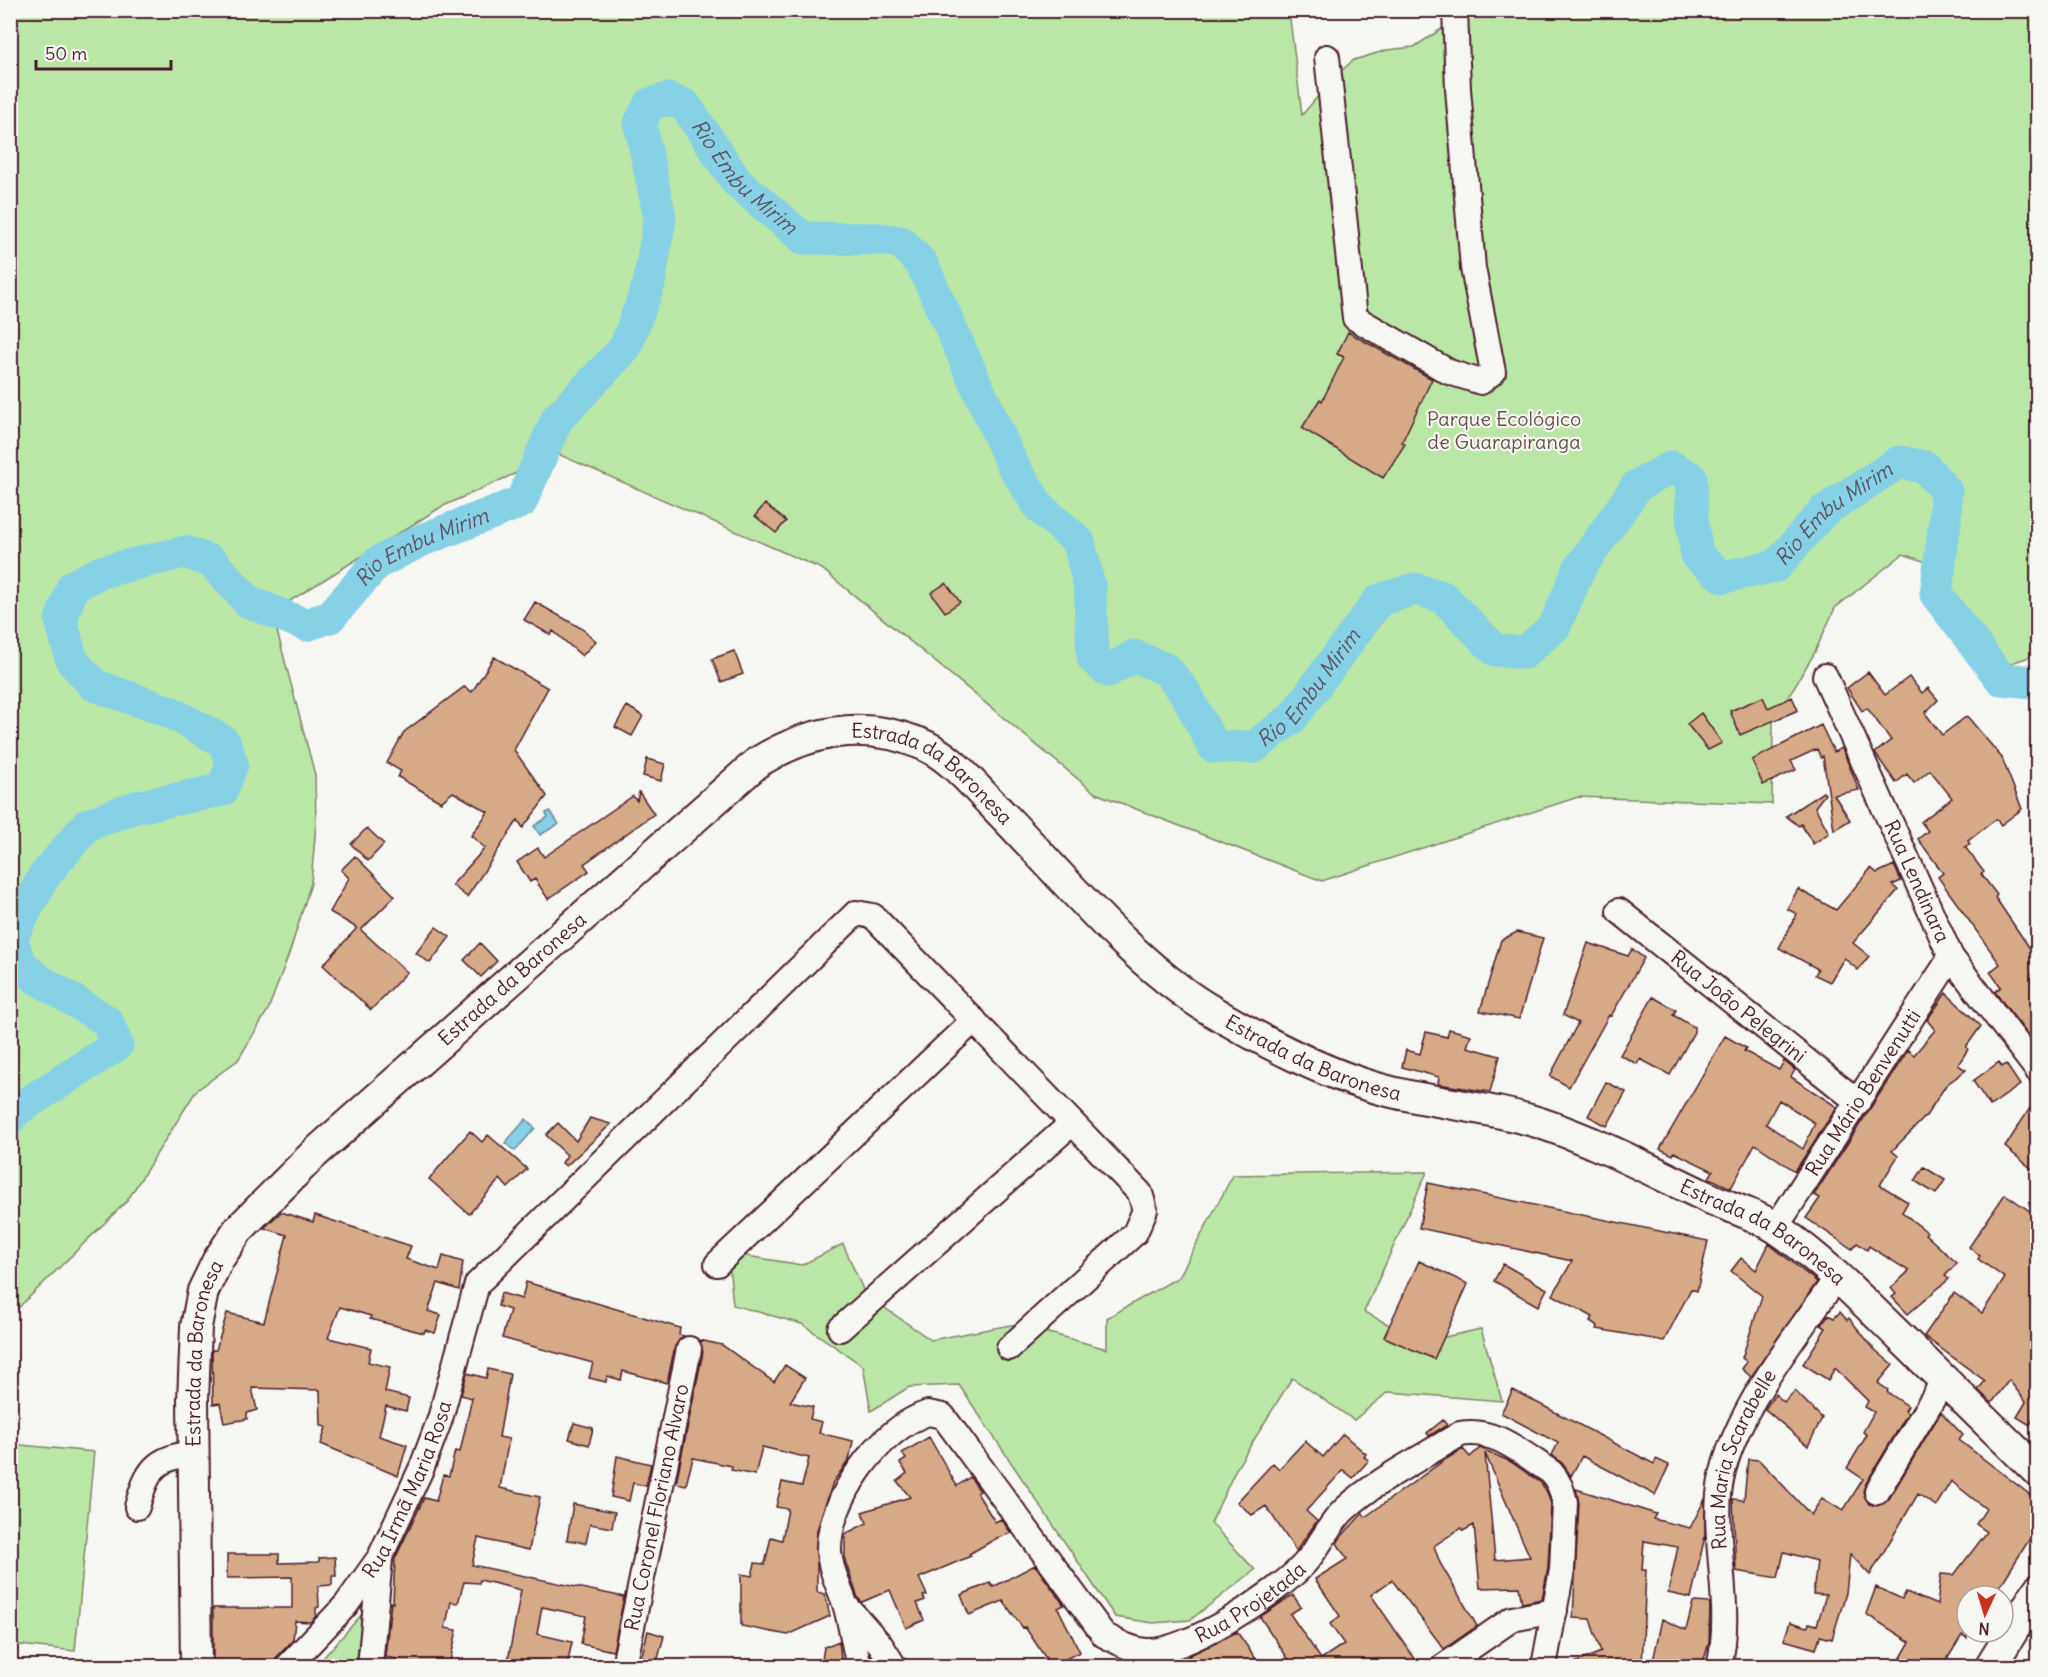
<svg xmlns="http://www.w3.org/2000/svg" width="2048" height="1677" font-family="Delius,sans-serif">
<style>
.green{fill:#bae7a6;stroke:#828368;stroke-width:1.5}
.water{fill:#86d1e6;stroke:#6e8a9b;stroke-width:1.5}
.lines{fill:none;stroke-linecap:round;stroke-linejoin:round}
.river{stroke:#86d1e6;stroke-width:33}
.building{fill:#d6aa87;stroke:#4a1f2b;stroke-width:1.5;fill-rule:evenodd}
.minor-casing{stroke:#4a1f2b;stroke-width:28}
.major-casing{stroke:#4a1f2b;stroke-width:34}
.minor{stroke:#f6f6f2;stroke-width:24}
.major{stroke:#f6f6f2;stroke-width:30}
.labels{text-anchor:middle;stroke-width:4.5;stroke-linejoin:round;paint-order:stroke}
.park-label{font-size:20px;fill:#66514a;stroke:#f6f6f2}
.street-label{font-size:20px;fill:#4a1f2b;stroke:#f6f6f2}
.water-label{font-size:21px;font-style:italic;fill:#5c5463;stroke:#f6f6f2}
</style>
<rect width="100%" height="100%" fill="#f6f6f2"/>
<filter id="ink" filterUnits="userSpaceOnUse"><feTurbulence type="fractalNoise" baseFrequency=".0167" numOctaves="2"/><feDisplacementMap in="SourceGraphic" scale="12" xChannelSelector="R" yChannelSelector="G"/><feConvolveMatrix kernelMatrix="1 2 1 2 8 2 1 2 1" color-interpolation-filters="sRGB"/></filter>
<g filter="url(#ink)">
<path class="green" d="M11 11H1289L1302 115 1336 75 1354 60 1387 50 1414 47 1469 11H2037L2038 650 2032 656 2009 664 1961 615 1941 567 1903 554 1835 608 1814 654 1773 722 1772 804 1578 797 1322 881 1095 793 822 569 558 454 441 507 272 612 315 775 316 824 311 883 290 951 268 1010 238 1060 196 1091 127 1201 11 1315Z
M1427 1172 1364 1312 1423 1342 1481 1329 1502 1401 1388 1392 1354 1420 1292 1378 1236 1469 1211 1523 1255 1570 1190 1620 1153 1623 1115 1617 959 1385 909 1387 871 1411 863 1366 802 1324 733 1305 728 1253 802 1265 843 1244 865 1294 931 1340 1016 1324 1107 1349V1318L1179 1277 1233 1175Z
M10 1444 94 1452 75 1651 11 1644Z
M363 1613 356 1666H316Z"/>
<path class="water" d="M550 811 559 824 540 835 534 826 548 817 546 813Z
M526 1119 535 1128 515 1151 505 1143Z"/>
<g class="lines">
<path class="river" id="s1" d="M10 1118 17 1110 117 1045 107 1021 36 978 20 963 11 938 44 876 87 825 136 807 222 790 232 764 224 742 170 712 94 685 72 661 61 620 73 586 101 572 185 552 212 562 249 602 306 625 330 617 377 563 422 540 521 502 557 419 625 348 649 284 660 218 640 123 650 104 668 99 685 105 737 182 803 238 880 239 901 242 922 264 1012 464 1040 508 1079 542 1090 589 1093 658 1108 671 1134 656 1167 670 1186 694 1214 747H1254L1292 718 1379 600 1415 589 1443 597 1495 650 1524 653 1555 626 1579 569 1637 486 1672 467 1691 478 1692 518 1697 556 1723 577 1776 566 1824 511 1899 462 1925 467 1946 491 1945 521 1936 594 2001 679 2033 682 2038 677"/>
</g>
<path class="building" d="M1348 332 1432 379 1402 442 1405 444 1383 478 1302 428 1320 399 1322 401 1344 357 1337 354Z
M765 504 786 521 776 533 755 516Z
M946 583 960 602 945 612 931 593Z
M535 602 581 628 596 641 582 656 553 631 551 635 524 620Z
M734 651 743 674 721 682 712 659Z
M494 657 548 688 514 750 547 796 523 828 518 820 467 897 452 885 485 848 471 836 488 812 453 792 441 802 398 777 401 771 387 763 404 732 464 687 472 692Z
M1868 672 1885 695 1909 677 1922 693 1928 688 1938 700 1925 713 1942 735 1967 716 2002 758 2022 809 2001 825 1996 819 1968 841 1970 844 1965 847 1984 872 1981 874 1997 895 1995 897 2037 959V1047L1995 992 2001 987 1990 972 2000 964 1938 877 1943 873 1918 839 1928 831 1921 822 1952 798 1930 770 1914 783 1907 774 1896 783 1877 756 1875 753 1891 740 1867 708 1862 711 1847 688Z
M1763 697 1768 708 1792 697 1798 710 1740 735 1730 711Z
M627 706 643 716 632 736 615 727Z
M1701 713 1722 743 1708 750 1687 724Z
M1821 725 1834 752 1842 748 1859 790 1834 795 1850 820 1834 830 1823 756 1821 758 1817 749 1791 761 1796 770 1763 785 1752 760Z
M647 759 665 764 661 781 643 776Z
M639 792 654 814 584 864 589 871 548 899 535 879 530 882 517 862 538 848 544 857 633 796 637 801Z
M1823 792 1825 794 1815 807 1829 833 1813 844 1801 824 1799 826 1786 816Z
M367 828 384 844 368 861 351 844Z
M355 856 395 896 361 930 407 972 371 1010 323 965 357 928 330 912 349 878 341 870Z
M1894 865 1901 881 1892 885 1898 890 1853 943 1869 956 1858 970 1844 958 1830 982 1815 975 1818 969 1779 948 1797 914 1787 909 1798 889 1836 910 1871 868 1877 873Z
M436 927 450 937 430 963 416 953Z
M1517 932 1543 938 1519 1019 1480 1011 1501 940Z
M480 943 497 961 481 977 464 960Z
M1588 943 1628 956 1632 949 1644 958 1611 1016 1609 1015 1569 1087 1550 1076 1578 1023 1563 1015Z
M1946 993 1981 1026 1966 1047 1968 1049 1958 1065 1966 1070 1946 1085 1926 1116 1892 1151 1898 1156 1880 1185 1908 1202 1902 1212 1927 1232 1925 1234 1957 1263 1945 1276 1949 1279 1908 1314 1892 1297 1896 1294 1891 1288 1909 1271 1869 1246 1867 1250 1857 1243 1852 1249 1806 1218 1820 1198 1814 1195 1908 1050 1914 1055 1935 1030 1927 1020Z
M1653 997 1676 1010 1673 1015 1694 1027V1032L1670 1075 1640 1059 1637 1064 1620 1055Z
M1449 1029 1471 1035 1467 1047 1500 1056 1490 1092 1438 1084 1439 1077 1402 1067 1406 1050 1420 1054 1426 1032 1447 1037Z
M1725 1036 1746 1048 1744 1051 1779 1070 1784 1061 1795 1070 1791 1077 1837 1107 1795 1171 1755 1144 1731 1188 1709 1178 1713 1171 1674 1152 1673 1155 1660 1149ZM1779 1100 1815 1123 1803 1149 1766 1124Z
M1999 1062 2002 1067 2006 1064 2020 1085 1990 1106 1973 1081Z
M1606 1082 1626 1092 1607 1126 1588 1116Z
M2037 1097V1173L2005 1147Z
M590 1118 611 1124 566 1166 562 1163 567 1155 546 1135 558 1123 576 1141Z
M470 1131 482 1142 488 1135 527 1169 508 1188 500 1179 469 1214 429 1179Z
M1924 1167 1945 1180 1936 1194 1915 1181Z
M1428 1183 1708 1241 1697 1291 1691 1289 1664 1341 1597 1329 1598 1326 1590 1321 1593 1317 1553 1295 1572 1261 1419 1228Z
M2005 1194 2037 1216V1416L2036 1414 2030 1425 2017 1417 2026 1402 2009 1380 1992 1403 1978 1390 1985 1381 1924 1336 1954 1293 1982 1313 2005 1278 1978 1259 1980 1256 1969 1247Z
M281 1212 313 1222 315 1215 411 1246 406 1259 439 1270 443 1256 463 1262 459 1290 438 1283 428 1311 441 1315 435 1333 425 1330 424 1333 370 1319 371 1316 340 1307 328 1338 371 1348 368 1362 390 1367 385 1392 409 1398 406 1411 386 1406 379 1436 407 1445 398 1476 321 1444 326 1427 321 1426 320 1390 252 1388 257 1410 247 1413V1419L224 1423 220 1403 213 1404 212 1350H216L227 1313 264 1322 287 1235 264 1228Z
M1769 1244 1817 1282 1751 1377 1742 1369 1747 1362 1742 1358 1762 1296 1731 1271 1741 1258 1756 1270Z
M1419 1261 1468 1284 1434 1359 1384 1337Z
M1503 1264 1547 1289 1538 1306 1494 1281Z
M526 1282 680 1328 679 1335 684 1336 675 1346 667 1383 623 1371 621 1380 607 1376 606 1382 589 1378 593 1363 502 1338 510 1310 498 1306 501 1293 522 1299Z
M1840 1312 1847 1320 1849 1318 1874 1349 1893 1365 1878 1383 1888 1390 1887 1392 1908 1406 1905 1411 1908 1413 1865 1485 1863 1492 1869 1504 1877 1506 1889 1499 1941 1412 1963 1435 1959 1440 2037 1500V1527L1994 1596H1967V1638L1962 1635 1943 1666H1908L1899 1661 1910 1642 1866 1614 1876 1587 1902 1599 1906 1592 1937 1605 1941 1574 1954 1575 1987 1532 1976 1524 1986 1509 1951 1481 1936 1506 1918 1494 1870 1575 1850 1554 1846 1593 1832 1639 1820 1636 1816 1649 1784 1640 1790 1622 1808 1627 1809 1623 1817 1625 1826 1595 1813 1594 1817 1561 1784 1552 1778 1578 1736 1571 1733 1499 1744 1500 1748 1459 1759 1460 1811 1515 1822 1498 1843 1511 1863 1479 1847 1468 1867 1435 1863 1432 1874 1412 1865 1407 1868 1401 1835 1368 1828 1380 1803 1364 1826 1328 1821 1325 1828 1315 1834 1318Z
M699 1340 722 1345 774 1382 785 1365 805 1378 790 1402 813 1407 810 1419 822 1422 819 1433 853 1441 849 1460 833 1482 817 1530V1592L825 1594 830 1616 788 1635 741 1626V1574L752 1576 755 1563 765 1564 771 1537 782 1540 788 1509 776 1507 782 1482 802 1486 809 1458 762 1447 755 1475 731 1470 732 1466 693 1458 686 1485 676 1483 703 1352Z
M488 1369 510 1374 499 1437 509 1439 500 1488 540 1497 529 1550 478 1538 472 1565 624 1597 613 1651 581 1644 586 1616 542 1607 537 1634 572 1642 567 1666 533 1660 532 1666H507L521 1590 480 1580 479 1583 464 1582 458 1603 451 1602 445 1628 457 1630 449 1666H395L397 1659 385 1657 391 1602 393 1603 395 1559 424 1498 436 1501 443 1475 449 1476 455 1451 460 1452 472 1398 461 1395 467 1373 486 1378Z
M1513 1390 1654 1464 1656 1459 1669 1465 1655 1495 1582 1456 1571 1476 1562 1463 1552 1455 1558 1443 1501 1413Z
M1795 1391 1822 1418 1808 1446 1765 1409 1775 1394 1784 1402Z
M1443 1420 1447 1425 1429 1436 1427 1433Z
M574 1423 593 1428 589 1445 569 1439Z
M1343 1434 1366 1454 1364 1457 1369 1460 1353 1478 1343 1470 1306 1511 1317 1521 1296 1551 1266 1506 1252 1515 1237 1502 1273 1463 1279 1469 1305 1441 1323 1457Z
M929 1437 957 1486 970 1477 980 1491 977 1493 995 1522 1001 1519 1011 1533 997 1538 969 1554 971 1556 919 1578 927 1595 923 1596 925 1600 917 1603 924 1620 906 1628 890 1590 862 1602 858 1598 845 1561V1534L867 1523 862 1512 910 1497 897 1481 907 1473 900 1463 906 1459 902 1453Z
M1480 1448 1511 1462 1541 1483 1547 1492 1551 1504 1548 1568 1542 1599 1522 1603 1519 1587 1480 1588 1474 1525 1463 1531 1461 1528 1434 1546 1440 1563 1477 1626 1444 1649 1392 1580 1371 1595 1420 1666H1293L1260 1617 1293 1595 1301 1607 1290 1614 1321 1659 1344 1644 1330 1624 1340 1616 1315 1579 1347 1559 1337 1543 1341 1537 1363 1513 1365 1517 1446 1459 1463 1449 1470 1457ZM1485 1453 1521 1537 1530 1557 1495 1560Z
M617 1456 651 1464 646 1486 633 1483 629 1501 611 1497Z
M1576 1489 1656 1514 1653 1519 1690 1528 1705 1499V1536L1691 1598 1668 1593 1678 1547 1644 1541 1642 1570H1646L1642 1666H1567L1601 1652 1590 1619 1573 1618 1579 1503Z
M573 1504 615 1512 612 1528 590 1524 586 1543 567 1540Z
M227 1554H279V1563L319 1562V1558L335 1557 336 1576H332V1585L318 1586 319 1607 316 1608V1616L311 1622 295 1621 293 1640 277 1657 274 1666H213V1608H292V1577L227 1578Z
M1035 1565 1064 1605 1058 1608 1080 1652 1051 1666 1025 1627 1023 1628 1003 1601 969 1615 961 1595 990 1583 993 1587Z
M1693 1602 1710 1603 1709 1643 1702 1666H1652L1662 1619 1686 1630Z
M648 1631 664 1636 656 1666H639Z
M1237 1632 1261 1666H1203L1188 1656Z
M839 1641 842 1666H821L824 1647Z"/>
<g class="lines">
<defs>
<g id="minor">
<path d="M1327 57 1355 318 1449 372 1481 382 1493 372 1473 268 1458 89 1455 10"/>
<path id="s2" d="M1825 676 1951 957 2038 1071"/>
<path id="s3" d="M1619 911 1858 1102"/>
<path id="s4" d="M1776 1227 1951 957"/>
<path d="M717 1264 974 1020"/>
<path d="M840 1329 1072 1123"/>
<path d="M1877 1492 1944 1380"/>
<path d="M137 1507C147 1471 154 1458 193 1453"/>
<path d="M848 1608 880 1644 894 1666"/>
<path id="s5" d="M288 1666 346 1605 380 1557 422 1467 440 1419 477 1284 856 913 873 916 1140 1193 1145 1210 1135 1233 1009 1348"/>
<path d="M370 1666 380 1559"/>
<path id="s6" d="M624 1666 689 1349"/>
<path id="s7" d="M859 1666C854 1646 851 1624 845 1604 839 1586 830 1570 829 1551 828 1500 880 1428 928 1413L943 1416 1104 1635C1118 1642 1131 1650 1146 1651 1185 1654 1278 1593 1304 1564 1320 1547 1328 1525 1345 1509 1378 1479 1423 1457 1460 1434 1494 1427 1523 1454 1551 1472 1559 1481 1562 1490 1565 1502L1562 1570 1544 1666"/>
<path d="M1444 1666 1512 1619 1555 1611"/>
<path id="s8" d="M1719 1666C1733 1611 1714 1550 1719 1494 1726 1420 1796 1337 1838 1276"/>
</g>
<g id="major">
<path id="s9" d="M196 1666 193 1400 196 1327 203 1291 218 1260 238 1230 314 1154 758 762C809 731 861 720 919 743 949 754 973 785 995 807 1061 874 1128 959 1207 1008 1265 1043 1331 1078 1396 1093 1444 1104 1493 1108 1540 1123 1598 1142 1654 1172 1709 1198 1732 1208 1759 1216 1779 1230 1824 1261 1861 1299 1900 1337 1946 1382 1992 1427 2038 1472"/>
<path d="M1991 1666 2038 1590"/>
</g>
</defs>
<use href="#minor" class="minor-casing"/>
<use href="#major" class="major-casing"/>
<use href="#minor" class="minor"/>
<use href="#major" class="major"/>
</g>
</g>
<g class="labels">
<g class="park-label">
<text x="1504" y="426">Parque Ecológico<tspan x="1504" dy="23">de Guarapiranga</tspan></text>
</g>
<g class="street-label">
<text dy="7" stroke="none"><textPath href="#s9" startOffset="1340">Estrada da Baronesa</textPath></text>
<text dy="7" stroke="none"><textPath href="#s2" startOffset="225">Rua Lendinara</textPath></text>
<text dy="7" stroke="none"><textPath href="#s9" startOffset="818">Estrada da Baronesa</textPath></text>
<text dy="7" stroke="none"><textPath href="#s3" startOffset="153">Rua João Pelegrini</textPath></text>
<text dy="7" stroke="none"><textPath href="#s9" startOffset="1826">Estrada da Baronesa</textPath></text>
<text dy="7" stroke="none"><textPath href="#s4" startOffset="160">Rua Mário Benvenutti</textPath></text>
<text dy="7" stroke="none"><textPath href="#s9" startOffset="2312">Estrada da Baronesa</textPath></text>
<text dy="7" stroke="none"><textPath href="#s9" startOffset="314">Estrada da Baronesa</textPath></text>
<text dy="7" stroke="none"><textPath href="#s8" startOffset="212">Rua Maria Scarabelle</textPath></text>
<text dy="7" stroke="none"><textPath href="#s5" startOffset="216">Rua Irmã Maria Rosa</textPath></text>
<text dy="7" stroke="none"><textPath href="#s6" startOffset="162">Rua Coronel Floriano Alvaro</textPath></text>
<text dy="7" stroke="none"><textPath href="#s7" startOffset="747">Rua Projetada</textPath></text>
</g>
<g class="water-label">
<text dy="7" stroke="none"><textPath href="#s1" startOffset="1958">Rio Embu Mirim</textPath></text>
<text dy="7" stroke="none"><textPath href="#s1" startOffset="3704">Rio Embu Mirim</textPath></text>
<text dy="7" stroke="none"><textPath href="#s1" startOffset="1275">Rio Embu Mirim</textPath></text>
<text dy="7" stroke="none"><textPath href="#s1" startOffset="2910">Rio Embu Mirim</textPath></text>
</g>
</g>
<rect width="2048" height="1677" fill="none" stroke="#f6f6f2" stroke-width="36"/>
<rect x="18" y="18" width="2012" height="1641" fill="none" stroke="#4a1f2b" stroke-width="2" filter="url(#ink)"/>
<g transform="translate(1985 1614) rotate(184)"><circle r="28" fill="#f6f6f2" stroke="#b1a0a2" stroke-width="1.5"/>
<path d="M0-4.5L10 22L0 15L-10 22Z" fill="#c8321e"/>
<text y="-9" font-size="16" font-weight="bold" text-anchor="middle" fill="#4a1f2b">N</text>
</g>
<path d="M36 60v9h135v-9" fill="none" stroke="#4a1f2b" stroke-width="3"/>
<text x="45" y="60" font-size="18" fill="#4a1f2b" stroke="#f6f6f2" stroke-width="4.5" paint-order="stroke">50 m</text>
</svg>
